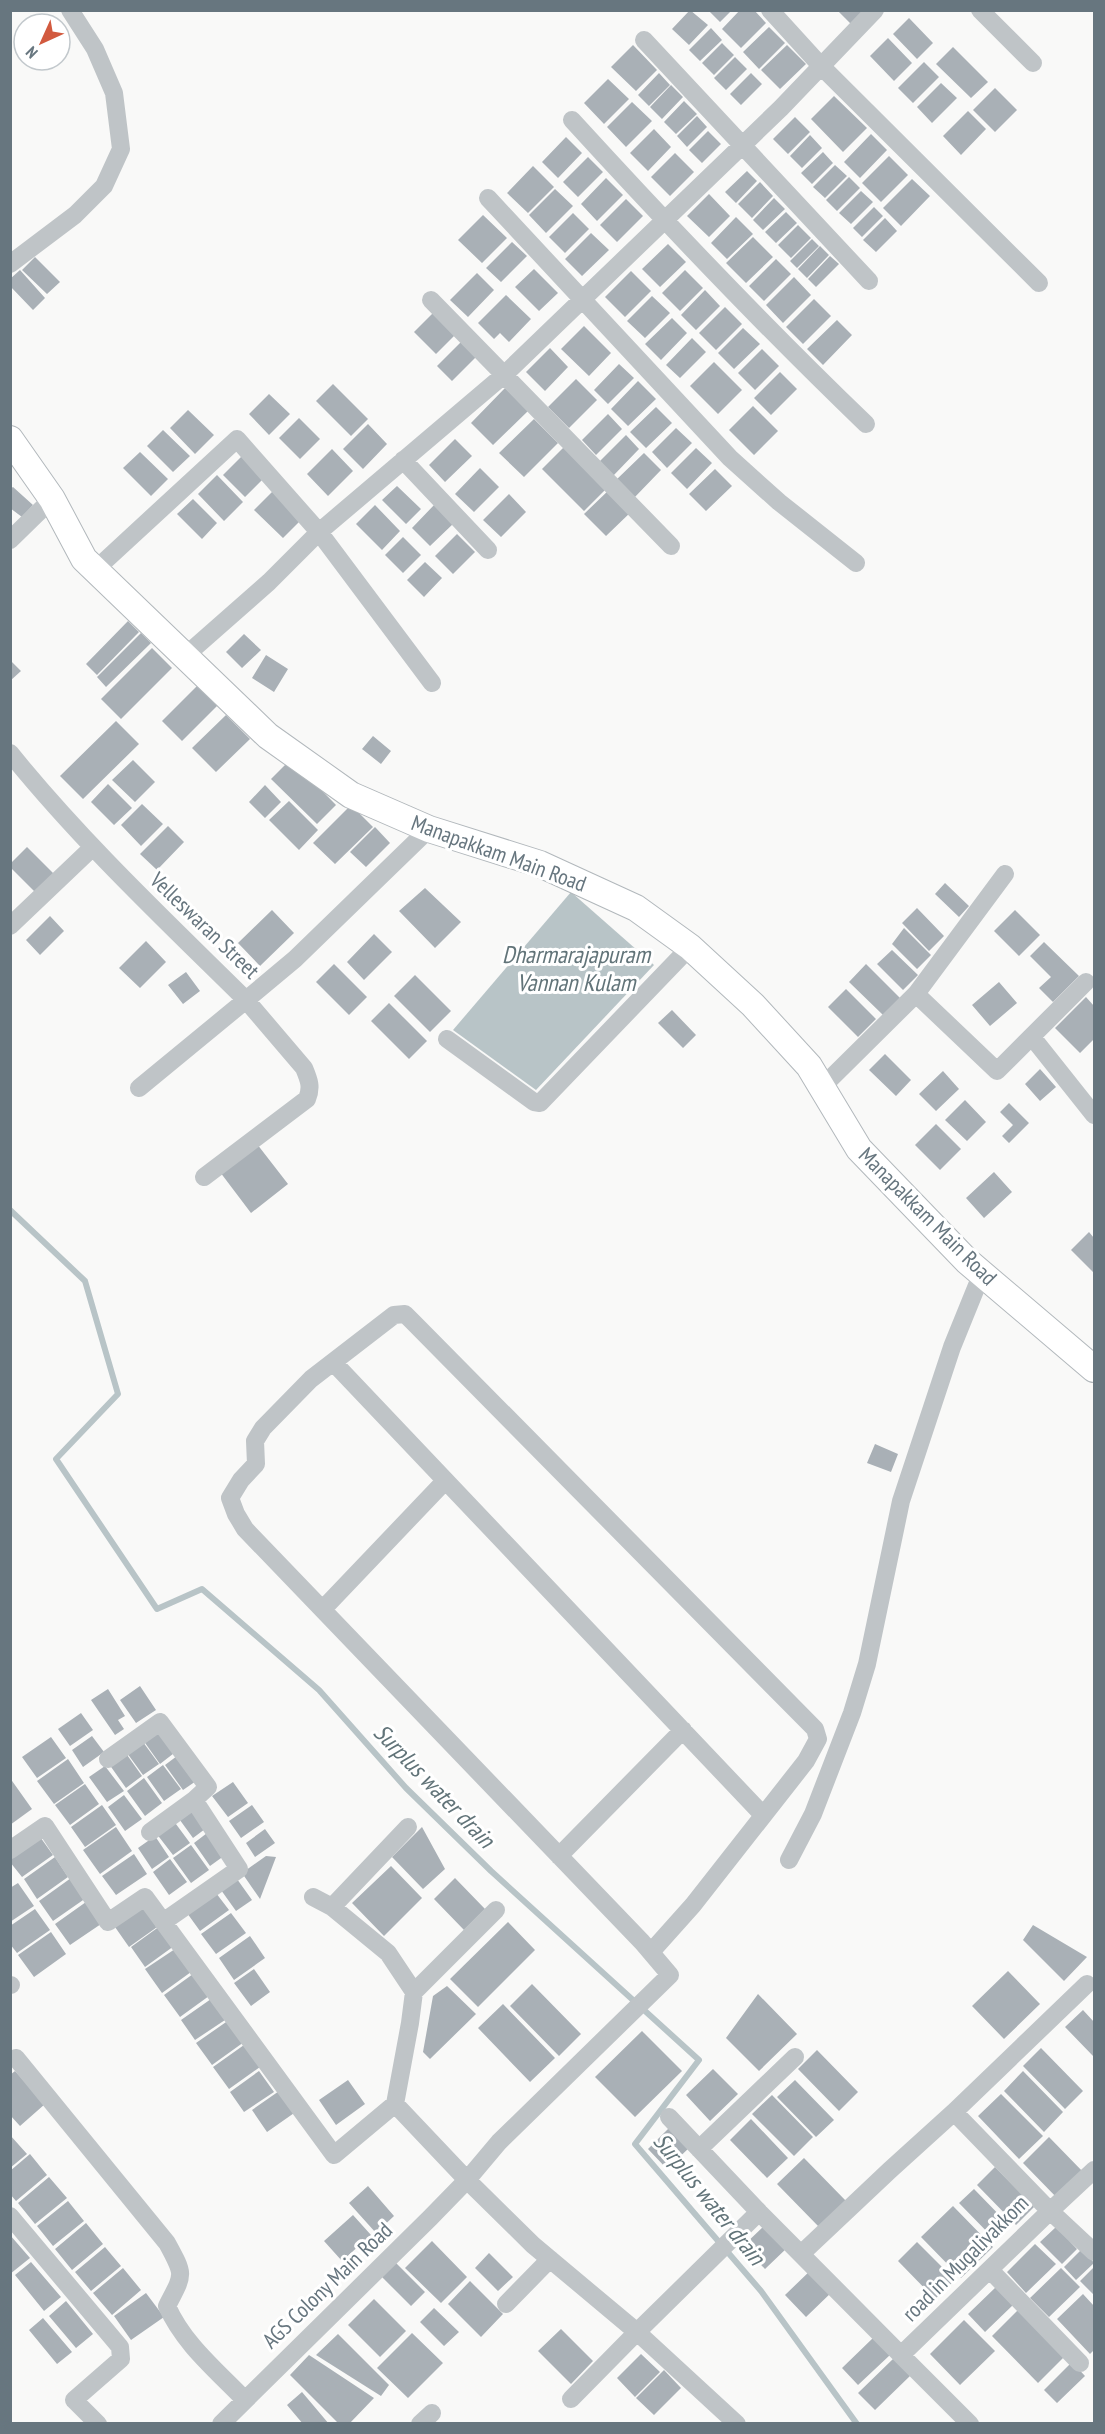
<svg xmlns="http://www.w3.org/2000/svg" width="1105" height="2434" font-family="'PT Sans Narrow',sans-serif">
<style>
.water{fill:#b8c4c7}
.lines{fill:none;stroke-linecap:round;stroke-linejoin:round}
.stream{stroke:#b8c4c7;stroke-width:6}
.building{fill:#a9b0b6}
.secondary-casing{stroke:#b2b8bc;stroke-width:28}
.minor{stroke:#bfc4c7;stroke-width:18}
.secondary{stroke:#fff;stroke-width:26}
.labels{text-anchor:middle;stroke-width:6;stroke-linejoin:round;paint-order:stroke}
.street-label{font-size:22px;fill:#67767f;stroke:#fff}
.water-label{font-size:24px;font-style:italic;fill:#627479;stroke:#fff}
</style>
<rect width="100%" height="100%" fill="#f9f9f8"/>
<path class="water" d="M571 892 654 965 536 1090 453 1030Z"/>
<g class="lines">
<path class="stream" d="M10 1210 85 1281 118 1394 56 1459 157 1609 202 1589 319 1690 406 1788 491 1871 699 2060 635 2144 761 2291 857 2424"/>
</g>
<path class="building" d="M690 10 708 25 689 45 672 29Z
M708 10H732L720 22Z
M740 10H754L766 23 741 48 722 29Z
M837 10H865L851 24Z
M909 18 933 43 917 59 893 34Z
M769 27 785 43 759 69 743 52Z
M711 28 722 40 700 61 689 50Z
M888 38 912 63 894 81 870 56Z
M722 43 734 55 714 75 702 63Z
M633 45 657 70 636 91 611 67Z
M787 45 806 64 780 89 761 70Z
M953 47 988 82 971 98 936 64Z
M735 57 747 69 726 90 714 78Z
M924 62 939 77 913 103 898 88Z
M659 73 670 85 649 106 638 95Z
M751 73 762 84 741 105 730 94Z
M608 79 629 99 604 124 584 103Z
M941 83 957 98 932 123 917 107Z
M671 85 683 97 662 119 650 107Z
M995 88 1017 110 995 132 973 110Z
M834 96 867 128 843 152 811 119Z
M684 101 697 114 676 134 664 122Z
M632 102 652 121 626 147 607 127Z
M968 111 986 129 961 155 943 136Z
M697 116 707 127 687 147 677 136Z
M795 117 810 132 788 154 773 139Z
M654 129 671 147 648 171 630 153Z
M708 131 721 144 702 163 689 150Z
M871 134 887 150 860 178 844 162Z
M810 135 822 148 802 168 790 156Z
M566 137 582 153 558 178 542 162Z
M823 152 833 163 812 184 801 173Z
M675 153 694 172 670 196 651 177Z
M889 156 908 175 881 202 862 183Z
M588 157 603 172 578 197 563 182Z
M835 165 847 176 825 198 813 187Z
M533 166 554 187 528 213 507 193Z
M747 171 757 181 736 203 725 192Z
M849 177 860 188 837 211 826 200Z
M606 178 623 195 597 221 581 204Z
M912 179 930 196 901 226 883 208Z
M760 182 773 196 752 218 738 204Z
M555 189 573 206 546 233 529 215Z
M861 191 873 202 851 224 839 213Z
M709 194 730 216 709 237 687 216Z
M774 198 785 209 763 230 753 220Z
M626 199 643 216 617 242 600 225Z
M874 207 883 216 862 237 853 228Z
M786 212 797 223 776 243 765 232Z
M573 213 589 229 565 253 549 237Z
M483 215 507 238 482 263 458 240Z
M736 217 753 234 727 259 711 243Z
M885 218 897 231 876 252 863 240Z
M798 225 811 238 791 258 778 245Z
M591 233 609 250 582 276 565 259Z
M753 237 773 257 746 283 726 263Z
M812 239 819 246 797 268 790 261Z
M512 242 527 256 501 282 486 268Z
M668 244 686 262 660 287 642 269Z
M820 246 829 255 807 278 798 269Z
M830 256 839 264 816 287 808 279Z
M35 257 60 282 47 294 22 270Z
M776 259 791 274 764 301 749 286Z
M534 269 558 293 539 311 515 287Z
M20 270 45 298 33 310 10 286V279Z
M685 270 703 288 680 311 662 293Z
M631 271 651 291 625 317 605 297Z
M477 273 494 290 468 317 450 300Z
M794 277 811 295 783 323 766 305Z
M705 290 720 306 696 330 681 315Z
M506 295 531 319 509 342 500 333 494 339 478 323Z
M652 296 670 313 645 338 627 321Z
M814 299 831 316 803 344 786 327Z
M725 307 742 324 716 350 699 333Z
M437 309 459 331 436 354 414 332Z
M672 318 687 333 661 360 645 344Z
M837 320 852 335 823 365 807 349Z
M584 326 611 353 589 376 561 349Z
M743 328 760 344 734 369 718 353Z
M466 337 481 352 452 381 437 366Z
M692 338 706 352 680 378 666 365Z
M550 348 568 367 545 391 526 372Z
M762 349 779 366 755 390 738 373Z
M714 362 742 390 718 414 690 386Z
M619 364 634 378 608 404 594 390Z
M780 372 797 389 771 415 754 398Z
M576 379 597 400 569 428 548 407Z
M638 381 656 399 628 426 611 409Z
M333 384 368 419 351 436 316 401Z
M505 388 528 411 493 445 471 423Z
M269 394 290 414 269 435 249 414Z
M753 406 778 431 754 455 729 430Z
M656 407 672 423 646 448 630 432Z
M188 410 214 435 195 454 170 428Z
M608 414 622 429 596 455 582 440Z
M299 418 320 439 300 459 279 438Z
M534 419 558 443 524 477 499 453Z
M368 424 387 444 363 469 343 449Z
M676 428 692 443 667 468 652 452Z
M163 430 190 456 173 472 147 446Z
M626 435 639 449 613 476 599 462Z
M455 439 472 456 445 482 429 465Z
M567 444 609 486 584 511 542 469Z
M696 448 712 463 687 489 671 473Z
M332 449 353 471 328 496 307 474Z
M140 452 168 479 151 496 123 468Z
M644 453 661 470 633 499 615 481Z
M243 455 265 477 245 497 223 475Z
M480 468 499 487 474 512 455 494Z
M715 469 732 486 706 511 689 494Z
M217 475 243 502 224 521 198 494Z
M397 486 421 509 406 524 382 500Z
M13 487 33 505 22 517 10 508V489Z
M611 488 633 510 606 536 584 514Z
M274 490 302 519 283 538 254 510Z
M509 494 526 512 501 537 483 520Z
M193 499 217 523 202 539 177 514Z
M435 504 454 523 430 546 412 528Z
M375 505 400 531 382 550 356 524Z
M457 534 475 552 453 574 435 556Z
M403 537 421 555 403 573 385 555Z
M425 562 442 578 424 597 407 580Z
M128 621 139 632 97 675 86 664Z
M141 633 151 643 106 687 97 677Z
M244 634 261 650 242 668 226 652Z
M152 648 172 668 121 719 101 699Z
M266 655 288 669 274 692 252 678Z
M10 660 21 671 10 681Z
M200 683 220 703 182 741 162 721Z
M226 715 250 739 216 772 192 748Z
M116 721 139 744 83 799 60 776Z
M373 736 391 751 381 764 362 749Z
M291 759 336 805 317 824 271 779Z
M133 760 155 782 135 802 112 780Z
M108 784 132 808 114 825 91 802Z
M265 785 281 802 265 818 249 802Z
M289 801 318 830 299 850 269 820Z
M142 804 163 824 141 846 121 825Z
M351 805 373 827 335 864 313 843Z
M168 826 184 842 157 870 140 854Z
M375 827 390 843 366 867 350 852Z
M27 847 54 874 36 893 10 867V864Z
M945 883 969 906 959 917 935 894Z
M425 888 461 922 435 948 399 911Z
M917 908 944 936 929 951 902 923Z
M272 910 294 933 260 966 238 943Z
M1015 910 1040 935 1019 956 994 931Z
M50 916 64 931 40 955 26 940Z
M904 928 931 955 917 969 892 944Z
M374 934 392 952 364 980 347 962Z
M146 941 166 962 140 988 119 968Z
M1044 942 1079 976 1053 1002 1039 988 1051 977 1030 956Z
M892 950 918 975 903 990 877 964Z
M334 964 367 997 349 1015 316 982Z
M866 964 900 998 883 1015 849 982Z
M186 972 200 991 183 1004 168 985Z
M415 975 451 1011 430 1032 394 996Z
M999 982 1017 1003 990 1026 972 1005Z
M846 989 876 1019 858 1037 828 1007Z
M1086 997 1094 1006V1039L1080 1053 1055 1028Z
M389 1003 427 1041 409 1059 371 1021Z
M672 1010 696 1035 683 1048 658 1023Z
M885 1054 911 1080 896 1096 869 1070Z
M1040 1069 1056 1087 1040 1101 1025 1084Z
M943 1071 959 1089 936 1111 919 1094Z
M965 1100 986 1122 967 1141 945 1120Z
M1009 1103 1029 1123 1009 1143 1002 1136 1013 1125 1000 1112Z
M936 1124 961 1149 940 1170 915 1145Z
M257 1144 288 1184 251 1213 220 1172Z
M994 1172 1012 1192 984 1218 966 1198Z
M1089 1232 1094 1238V1273L1071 1250Z
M875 1444 898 1454 891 1472 867 1463Z
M140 1686 156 1710 136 1723 120 1700Z
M108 1689 125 1716 118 1720 124 1729 115 1735 91 1700Z
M81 1713 93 1730 70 1746 58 1729Z
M162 1727 178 1750 160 1764 143 1740Z
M92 1736 104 1752 83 1767 72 1750Z
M51 1737 66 1758 37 1778 22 1757Z
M143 1742 159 1764 143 1775 127 1753Z
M125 1752 142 1776 126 1788 109 1764Z
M181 1753 199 1779 183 1790 165 1765Z
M68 1759 84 1783 54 1804 37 1781Z
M163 1765 181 1789 164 1801 147 1777Z
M105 1766 124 1791 107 1802 89 1777Z
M10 1778 32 1809 10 1825Z
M144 1778 162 1803 145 1816 127 1791Z
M233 1782 248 1803 228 1817 212 1796Z
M85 1784 99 1804 70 1825 55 1805Z
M124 1795 142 1819 125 1831 108 1807Z
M193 1804 209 1826 193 1838 177 1816Z
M102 1805 116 1825 85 1847 71 1827Z
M252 1805 264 1822 241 1838 229 1821Z
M173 1820 190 1843 173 1855 156 1833Z
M116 1827 132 1851 100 1874 83 1850Z
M422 1827 445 1869 423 1889 392 1857Z
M265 1829 275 1843 255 1857 246 1843Z
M211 1830 228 1853 210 1866 194 1843Z
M38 1834 53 1855 22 1877 10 1862V1853Z
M155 1836 169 1857 152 1869 138 1848Z
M191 1845 209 1870 191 1883 173 1858Z
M134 1854 147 1874 116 1895 102 1876Z
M266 1856 276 1857 260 1899 242 1873Z
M55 1857 68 1877 37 1899 24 1879Z
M170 1859 187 1882 169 1895 153 1872Z
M391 1866 422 1898 384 1936 352 1903Z
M71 1878 86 1898 53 1921 39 1901Z
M455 1878 485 1909 464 1930 434 1899Z
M237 1879 252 1900 236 1911 221 1890Z
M18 1883 34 1906 10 1922V1888Z
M216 1893 229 1910 200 1931 187 1913Z
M86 1902 101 1924 70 1945 55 1924Z
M146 1905 160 1925 129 1947 115 1927Z
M35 1909 50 1930 17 1953 10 1944V1926Z
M231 1913 246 1933 216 1954 201 1934Z
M508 1922 535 1950 478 2007 450 1979Z
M1033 1925 1087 1957 1064 1981 1023 1940Z
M160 1926 174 1946 145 1967 131 1947Z
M51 1932 66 1954 34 1977 18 1955Z
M250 1936 265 1958 234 1980 219 1958Z
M175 1949 191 1972 162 1993 145 1969Z
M254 1969 270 1992 251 2006 234 1983Z
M1008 1971 1040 2004 1004 2039 972 2006Z
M193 1974 209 1996 180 2017 164 1995Z
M532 1984 581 2034 559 2056 510 2006Z
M447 1986 476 2014 430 2059 423 2052 433 1996Z
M758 1994 797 2034 759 2071 726 2038Z
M211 1999 225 2020 195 2040 181 2020Z
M503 2004 555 2058 530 2082 478 2028Z
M1083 2010 1094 2022V2057L1065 2027Z
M229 2020 244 2042 212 2065 196 2043Z
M642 2031 682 2071 635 2117 595 2077Z
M244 2045 260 2067 229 2089 213 2067Z
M1041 2048 1083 2091 1065 2109 1023 2066Z
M817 2050 858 2092 839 2111 798 2069Z
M713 2069 738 2094 710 2121 686 2095Z
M15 2071 45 2104 20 2126 10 2115V2075Z
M259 2071 274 2092 244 2112 230 2092Z
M1023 2071 1063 2112 1044 2132 1004 2091Z
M348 2080 365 2104 336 2125 319 2100Z
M795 2080 834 2120 816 2137 777 2097Z
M282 2089 297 2111 267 2132 252 2110Z
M1001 2094 1043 2136 1019 2159 978 2116Z
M772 2095 813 2137 794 2156 752 2114Z
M751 2119 788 2158 767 2178 730 2140Z
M671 2126 690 2147 667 2169 648 2149Z
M10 2135 27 2154 10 2168Z
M1049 2137 1085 2174 1059 2200 1023 2163Z
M30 2154 47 2175 16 2201 10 2194V2171Z
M804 2158 846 2201 819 2227 777 2184Z
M995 2167 1034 2207 1016 2225 977 2185Z
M49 2177 67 2198 35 2224 18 2203Z
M368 2186 394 2216 376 2233 349 2203Z
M974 2189 1010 2226 995 2240 959 2203Z
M68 2201 84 2221 53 2246 37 2226Z
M953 2206 993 2247 961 2278 921 2237Z
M353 2215 371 2235 342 2261 324 2241Z
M86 2223 103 2244 72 2270 55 2249Z
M766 2224 788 2247 765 2269 743 2246Z
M1056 2227 1077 2249 1062 2264 1040 2242Z
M10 2235 30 2258 10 2274Z
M432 2241 467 2277 441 2303 405 2268Z
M917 2242 955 2280 935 2299 898 2261Z
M1035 2244 1056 2264 1026 2293 1007 2272Z
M105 2247 121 2266 91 2291 75 2272Z
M1083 2248 1094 2263 1076 2280 1064 2267Z
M489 2253 513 2277 498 2291 475 2268Z
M31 2262 61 2297 44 2311 15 2275Z
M396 2263 425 2292 411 2306 382 2277Z
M1094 2267V2295L1080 2281Z
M123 2268 141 2290 112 2315 93 2293Z
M813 2268 834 2290 806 2317 785 2295Z
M1061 2268 1080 2287 1049 2317 1030 2298Z
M470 2281 503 2314 481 2337 448 2304Z
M996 2287 1013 2305 985 2332 968 2314Z
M146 2293 164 2317 131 2340 114 2316Z
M1083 2294 1094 2306V2350L1090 2354 1057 2319Z
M374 2299 406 2331 380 2357 348 2325Z
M66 2301 93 2334 76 2348 49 2316Z
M434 2308 459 2332 444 2346 420 2322Z
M1019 2309 1065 2356 1038 2383 992 2336Z
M43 2318 72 2352 57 2364 29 2330Z
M964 2320 995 2351 960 2385 930 2354Z
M561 2329 593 2361 571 2384 538 2351Z
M412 2333 443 2363 408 2398 377 2368Z
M338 2334 389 2385 381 2396 316 2355Z
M873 2338 890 2355 858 2385 842 2368Z
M641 2354 660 2372 635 2397 617 2378Z
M309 2355 374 2398 349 2424H339L290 2375Z
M894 2358 911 2375 875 2410 858 2393Z
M1072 2362 1085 2376 1057 2403 1044 2390Z
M664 2370 681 2388 654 2415 636 2398Z
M302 2392 329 2424H303L287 2405Z"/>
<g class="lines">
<defs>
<path id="secondary" d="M10 439 52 499 84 559 268 736 351 795 429 829 540 864 636 908 690 947 753 1005 809 1066 859 1149 967 1261 1094 1369"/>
</defs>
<use href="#secondary" class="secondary-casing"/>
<path class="minor" d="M770 10 821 66 1039 283
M980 10 1033 63
M644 40 869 281
M572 120C667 224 764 326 866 424
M488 198 730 458 779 502 856 563
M10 264 75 215 104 186 121 149 114 93 95 49 70 10
M431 300 671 546
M403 460 488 550
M10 540 52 499
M95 570 237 439 319 532 432 683
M185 656 269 582 319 532 505 374 781 108 875 10
M10 753C82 842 165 920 246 1000L295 959 429 829
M10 926 93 847
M916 994 997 1071 1086 982
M1032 1037 1094 1115
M447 1039 534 1102 540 1103 690 947
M822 1087 916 994 1005 874
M139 1088 246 1000 304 1068C309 1080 312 1087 307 1099L204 1177
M333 1362 763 1815
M323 1609 445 1481
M108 1759 160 1722 208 1787 194 1800
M150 1832 194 1800 239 1869 163 1922
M10 1850 45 1826 108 1922 145 1897 334 2155 395 2104 410 2023 414 1992 388 1953 332 1907 313 1897
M559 1856 683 1730
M789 1860 813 1814 852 1713 867 1664 901 1501 952 1347 982 1273
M332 1907 408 1827
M10 1985H11
M414 1992 496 1910
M16 2058 167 2243C185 2276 184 2273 167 2306 183 2343 216 2370 244 2399
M395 2104 467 2180 533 2245 637 2332 759 2212 901 2355 1050 2211 954 2112 890 2170 801 2254
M954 2112 1087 1984
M669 2117 759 2212
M699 2149 795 2057
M1094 2170 1050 2211 1094 2252
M10 2216 120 2347 121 2359 74 2400 98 2424
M990 2270 1080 2363
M506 2304 550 2259
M901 2355 970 2424
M571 2399 637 2332 737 2424
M221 2424 430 2218 467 2180 499 2142 670 1975 642 1942 245 1529 236 1514 230 1498 241 1480 256 1464 255 1441 263 1428 311 1379 394 1315 405 1314 414 1323 815 1729 818 1739 806 1761 693 1905 651 1952
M420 2424 432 2413"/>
<use href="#secondary" class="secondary"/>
</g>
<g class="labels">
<g class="street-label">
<text transform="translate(499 853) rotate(20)" y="8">Manapakkam Main Road</text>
<text transform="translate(205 925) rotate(44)" y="8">Velleswaran Street</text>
<text transform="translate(928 1216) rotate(45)" y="8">Manapakkam Main Road</text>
<text transform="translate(965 2258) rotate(-45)" y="8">road in Mugalivakkom</text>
<text transform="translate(327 2285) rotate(-44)" y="8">AGS Colony Main Road</text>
</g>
<g class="water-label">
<text x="576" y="963">Dharmarajapuram<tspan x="576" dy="28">Vannan Kulam</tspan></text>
<text transform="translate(434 1786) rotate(46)" y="8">Surplus water drain</text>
<text transform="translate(709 2199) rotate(51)" y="8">Surplus water drain</text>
</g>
</g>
<rect width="1105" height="2434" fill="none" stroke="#67767f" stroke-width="24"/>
<g transform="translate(42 42) rotate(225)"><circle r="28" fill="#ffffff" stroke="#c2c8cc" stroke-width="1.5"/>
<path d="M0-4.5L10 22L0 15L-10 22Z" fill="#d25a3f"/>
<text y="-9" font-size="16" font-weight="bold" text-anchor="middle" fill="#67767f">N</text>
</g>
</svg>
